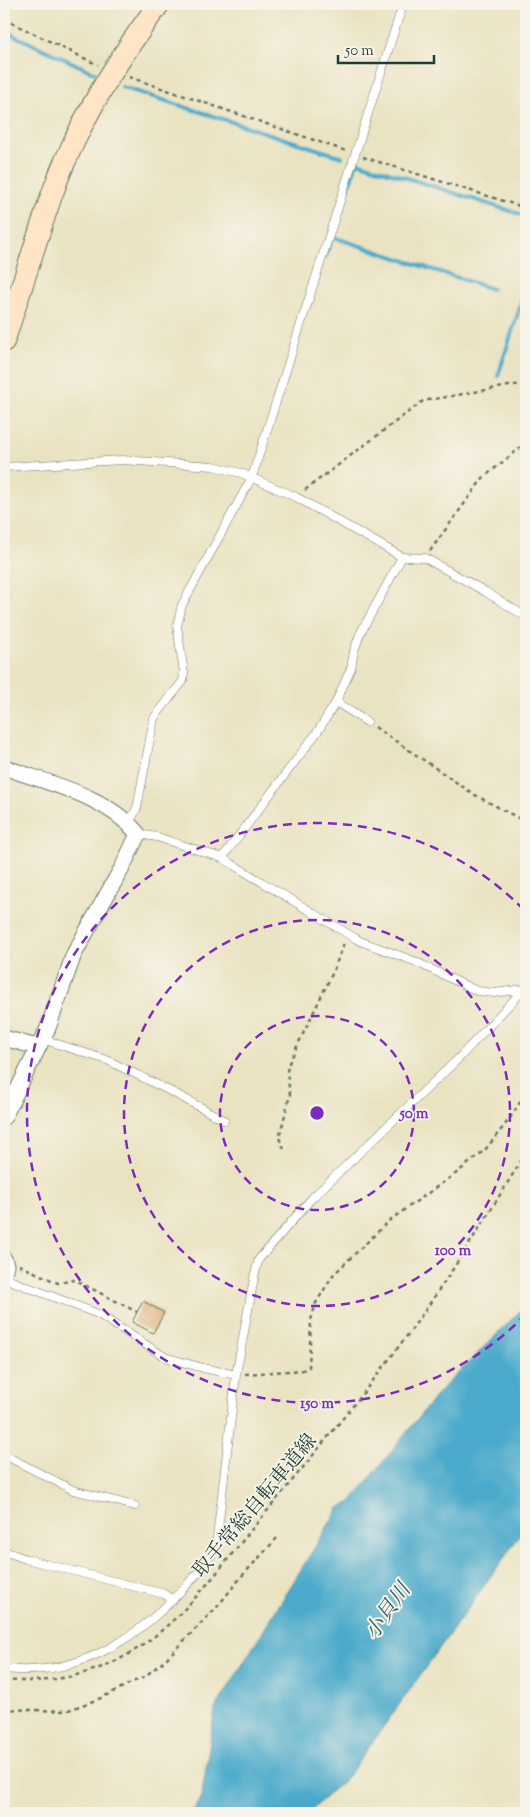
<svg xmlns="http://www.w3.org/2000/svg" width="530" height="1817" font-family="'Sorts Mill Goudy','Noto Serif JP',serif">
<style>
.water{fill:#4caacb;stroke:#367480}
.lines{fill:none;stroke-linecap:round;stroke-linejoin:round}
.stream{stroke:#4caacb;stroke-width:4}
.building{fill:#d8a165}
.lane-casing{stroke:#676;stroke-width:9}
.street-casing{stroke:#676;stroke-width:17}
.secondary-casing{stroke:#676;stroke-width:23}
.path{stroke:#676;stroke-width:2.5;stroke-dasharray:4 4;stroke-linecap:butt}
.lane{stroke:#fff;stroke-width:8}
.street{stroke:#fff;stroke-width:15}
.secondary{stroke:#fee5c5;stroke-width:21}
.ring{fill:none;stroke:#7b2cbf;stroke-width:2.5;stroke-dasharray:9 6}
.labels{text-anchor:middle;stroke-width:4;stroke-linejoin:round;paint-order:stroke}
.street-label{font-size:20px;fill:#1f3d34;stroke:#f7f3e8}
.water-label{font-size:21px;font-style:italic;fill:#2c5e61;stroke:#f7f3e8}
.centre{fill:#7b2cbf;stroke:#f7f3e8;stroke-width:2.5}
.ring-label{font-size:15px;text-anchor:middle;font-weight:bold;fill:#7b2cbf;stroke:#f7f3e8;stroke-width:4;stroke-linejoin:round;paint-order:stroke}
</style>
<rect width="100%" height="100%" fill="#f7f3e8"/>
<filter id="ink" filterUnits="userSpaceOnUse"><feTurbulence type="fractalNoise" baseFrequency=".02" numOctaves="2"/><feDisplacementMap in="SourceGraphic" scale="10" xChannelSelector="R" yChannelSelector="G"/><feConvolveMatrix kernelMatrix="1 2 1 2 8 2 1 2 1" color-interpolation-filters="sRGB"/></filter>
<filter id="wash" filterUnits="userSpaceOnUse"><feTurbulence type="fractalNoise" baseFrequency=".0096" numOctaves="4" result="noise"/><feDisplacementMap in="SourceGraphic" scale="20" xChannelSelector="R" yChannelSelector="G"/><feGaussianBlur stdDeviation="1.12" result="paint"/><feColorMatrix in="noise" values="0 0 0 0 0 0 0 0 0 0 0 0 0 0 0 0 0 1.4 0 .05"/><feComposite in="paint" operator="in"/></filter>
<g filter="url(#wash)">
<rect width="100%" height="100%" fill="#eae3c2"/>
<path class="water" d="M526 1305V1527L349 1775 309 1813H193L202 1794 215 1709 339 1508 350 1503 439 1392Z"/>
<g class="lines">
<path class="stream" d="M4 31 95 73
M122 87 342 157
M333 237 492 289
M326 257 357 162 526 216
M498 376 526 288"/>
</g>
<g id="blocks">
<path class="building" d="M143 1301 164 1313 153 1333 132 1322Z"/>
</g>
</g>
<g filter="url(#ink)">
<use href="#blocks" fill-opacity="0" stroke="#676" stroke-width="1"/>
<g class="lines">
<defs>
<path id="lane" d="M4 467 122 460 213 466 241 473 296 497 402 557 425 558 486 592 526 617
M336 702 367 722
M129 823 137 808 154 718 183 681 184 673 177 626 182 605 252 477 403 4
M138 834 157 837 222 858 348 934 360 941 414 961 477 991 494 993 524 989
M222 858 318 731 336 702 351 668 354 651 360 634 402 557
M42 1039 107 1060 174 1093 224 1120
M4 1278 98 1314 165 1357 203 1368 236 1375
M4 1455 73 1490 135 1506
M4 1551 26 1559 164 1594 173 1600
M4 1669C76 1677 133 1642 181 1591 194 1577 208 1564 216 1546L236 1375 255 1273 259 1259 312 1198 458 1059 526 987"/>
<path id="street" d="M4 767C49 784 106 795 138 834L123 866 74 954 48 1028 4 1117
M4 1038 37 1047
M4 1259 6 1265 4 1274"/>
<path id="secondary" d="M4 341C15 306 27 271 38 236 47 209 55 182 67 157 91 102 123 52 159 4"/>
</defs>
<use href="#lane" class="lane-casing"/>
<use href="#street" class="street-casing"/>
<use href="#secondary" class="secondary-casing"/>
<path class="path" d="M4 19 98 65
M129 77 346 151
M363 157 526 208
M305 490 423 401 526 383
M430 551 483 478 526 443
M375 727 475 795 526 822
M284 1149 279 1138 290 1095 287 1071 289 1063 333 972 344 943
M19 1265 58 1283 75 1280 137 1312
M245 1374 303 1370 309 1367 311 1320 316 1303 333 1275 390 1220 458 1172 485 1150 508 1121 526 1093
M4 1680C54 1685 105 1673 147 1642 192 1609 226 1560 262 1517 314 1454 366 1392 414 1326 454 1270 490 1211 526 1153
M4 1709 66 1711 101 1698 145 1676 163 1662 217 1607 242 1576 277 1538
M522 1813 526 1808"/>
<use href="#lane" class="lane"/>
<use href="#street" class="street"/>
<use href="#secondary" class="secondary"/>
</g>
</g>
<g class="ring">
<circle cx="317" cy="1113" r="97"/>
<circle cx="317" cy="1113" r="193"/>
<path d="M526 1314A290 290 0 1 1 526 912"/>
</g>
<g class="labels">
<g class="street-label">
<text transform="translate(254 1505) rotate(-50)" y="7">取手常総自転車道線</text>
</g>
<g class="water-label">
<text transform="translate(387 1611) rotate(-55)" y="7">小貝川</text>
</g>
</g>
<circle cx="317" cy="1113" r="8" class="centre"/>
<g class="ring-label">
<text x="414" y="1118">50 m</text>
<text x="453" y="1255">100 m</text>
<text x="317" y="1408">150 m</text>
</g>
<rect width="530" height="1817" fill="none" stroke="#f7f3e8" stroke-width="20"/>
<path d="M338 55v8h96v-8" fill="none" stroke="#1f3d34" stroke-width="2.5"/>
<text x="345" y="55" font-size="15" fill="#1f3d34" stroke="#f7f3e8" stroke-width="4" paint-order="stroke">50 m</text>
</svg>
